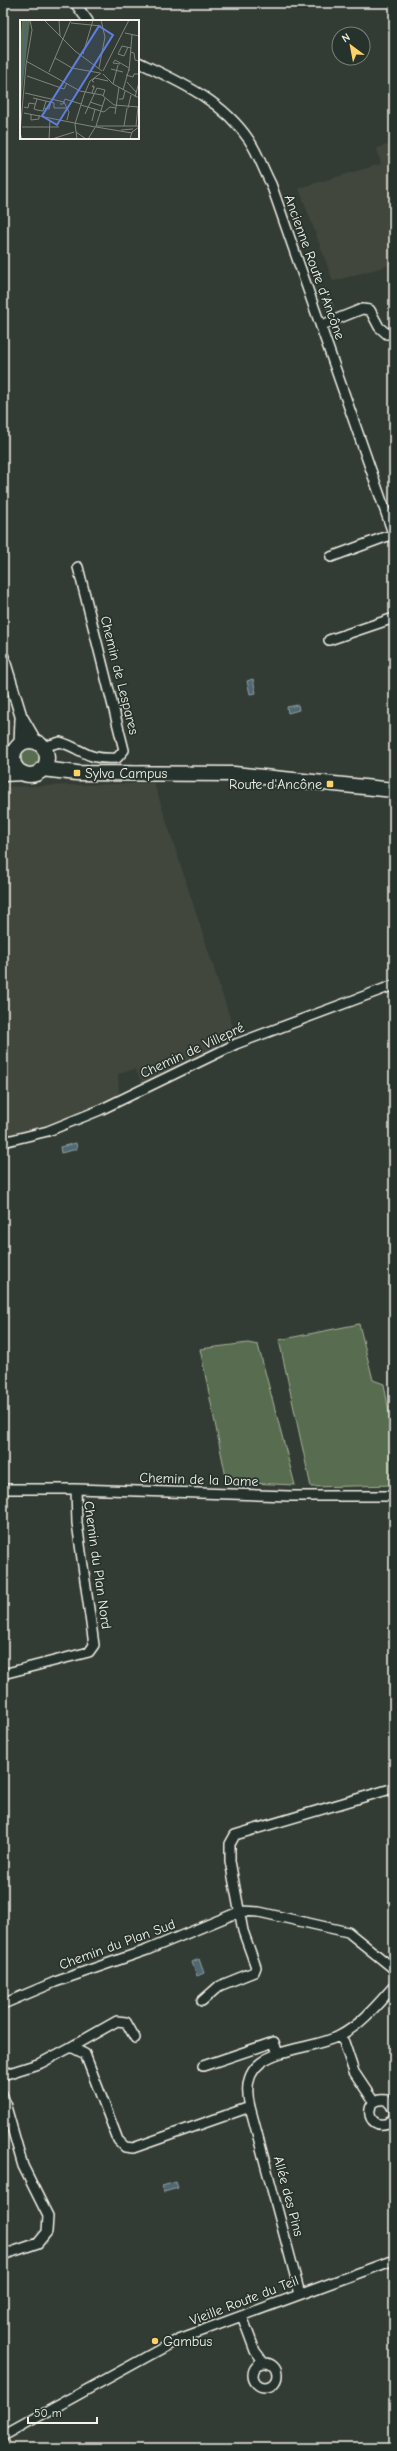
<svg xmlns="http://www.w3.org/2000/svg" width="397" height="2451" font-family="'Comic Neue',sans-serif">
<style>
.built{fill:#43473d}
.green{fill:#586d50;stroke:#a6af9c}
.water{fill:#4f6873;stroke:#919fa2}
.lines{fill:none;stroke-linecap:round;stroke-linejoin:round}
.minor-casing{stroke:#f4f1e8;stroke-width:12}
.tertiary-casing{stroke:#f4f1e8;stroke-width:14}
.primary-casing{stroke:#f4f1e8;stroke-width:17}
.minor{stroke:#26332d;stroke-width:9}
.tertiary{stroke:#26332d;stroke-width:11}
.primary{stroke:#26332d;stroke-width:14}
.poi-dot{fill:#ffd166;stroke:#26332d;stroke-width:1.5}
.labels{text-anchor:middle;stroke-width:3.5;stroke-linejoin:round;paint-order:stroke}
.street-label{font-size:14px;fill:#f4f1e8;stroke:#26332d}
.poi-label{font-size:14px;fill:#f4f1e8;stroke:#26332d;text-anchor:start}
.inset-river{fill:none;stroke:#4f6873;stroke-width:2}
.inset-road{fill:none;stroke:#80847c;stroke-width:1}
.view{fill:#5e7fdd;fill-opacity:0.15;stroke:#5e7fdd;stroke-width:2}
.inset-edge{fill:none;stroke:#f4f1e8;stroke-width:2}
</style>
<rect width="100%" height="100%" fill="#333c34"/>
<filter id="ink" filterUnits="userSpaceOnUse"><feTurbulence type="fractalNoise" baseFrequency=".025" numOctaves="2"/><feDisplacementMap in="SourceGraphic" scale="8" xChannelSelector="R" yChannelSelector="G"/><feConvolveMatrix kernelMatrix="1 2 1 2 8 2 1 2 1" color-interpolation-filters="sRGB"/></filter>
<g filter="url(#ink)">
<path class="built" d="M394 143V264L333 281 299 188 381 164 377 148Z
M154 783 237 1040 143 1084 135 1069 118 1074 119 1095 85 1112 44 1128 3 1137V787Z"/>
<path class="green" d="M20 758a11 11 0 1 1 22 0a11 11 0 1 1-22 0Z
M359 1324 373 1380 384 1384 394 1441V1485L311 1487 279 1340Z
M248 1343 258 1345 295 1485 227 1482 200 1349Z"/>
<path class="water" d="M329 297 333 308 327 310 324 299Z
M253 679 256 693 250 694 247 681Z
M298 705 299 710 288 713 287 707Z
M76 1143 77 1149 61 1153 60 1147Z
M199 1959 204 1973 197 1976 192 1962Z
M176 2182 178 2188 164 2192 162 2186Z"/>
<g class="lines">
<defs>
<path id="minor" d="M75 3 88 21
M138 62C180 82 222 100 249 140 258 153 263 169 271 184L394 536
M322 325 362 309 370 310 379 327 387 334 394 331
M331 557 393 534
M329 640 394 618
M43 747 60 742C85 750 86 760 117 758L124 750 78 567
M3 1142 48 1131 100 1110 236 1044 394 985
M3 1489H76L289 1496H394
M3 1674 89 1652 94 1645 77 1523 76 1489
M202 2001 219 1986 254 1972 256 1967 243 1931 230 1861V1844L235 1835 394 1788
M3 2004 55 1982 147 1950 241 1911 259 1912 348 1932 394 1969
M339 2036 344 2042 354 2072 374 2102
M71 2047 117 2021 126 2022 135 2038
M203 2066 274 2042 278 2054
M3 2075 41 2063 71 2047 85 2054 118 2140 125 2147 133 2148 250 2107C234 2045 303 2054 339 2036 361 2025 378 2004 394 1986
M3 2096 23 2166 48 2216 47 2232 38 2243 3 2255
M250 2107 300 2294
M394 2108 386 2100C363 2096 365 2131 388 2123L394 2116
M242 2316 255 2351 263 2362
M253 2375a12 12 0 1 1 24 0a12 12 0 1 1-24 0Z
M3 2436 179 2339 394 2260"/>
<path id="tertiary" d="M3 657 21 716 36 742
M20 744 21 719"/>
<path id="primary" d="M13 758a17 17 0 1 1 34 0a17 17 0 1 1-34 0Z
M42 769 77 773 234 774 394 790
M3 774 23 773"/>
</defs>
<use href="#minor" class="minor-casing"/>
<use href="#tertiary" class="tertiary-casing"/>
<use href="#primary" class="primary-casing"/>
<use href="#minor" class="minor"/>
<use href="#tertiary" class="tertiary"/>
<use href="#primary" class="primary"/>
</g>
</g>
<g class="poi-dot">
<rect x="73" y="769" width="8" height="8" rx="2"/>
<rect x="326" y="780" width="8" height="8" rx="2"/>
<circle cx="155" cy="2341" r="4"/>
</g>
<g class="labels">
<g class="street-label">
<text transform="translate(315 267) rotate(70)" y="5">Ancienne Route d'Ancône</text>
<text transform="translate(120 675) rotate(76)" y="5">Chemin de Lespares</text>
<text transform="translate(192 1050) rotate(-25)" y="5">Chemin de Villepré</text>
<text transform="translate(199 1479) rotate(2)" y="5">Chemin de la Dame</text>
<text transform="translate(98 1565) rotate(82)" y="5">Chemin du Plan Nord</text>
<text transform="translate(117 1944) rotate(-20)" y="5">Chemin du Plan Sud</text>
<text transform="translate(289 2196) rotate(75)" y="5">Allée des Pins</text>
<text transform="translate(244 2300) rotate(-21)" y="5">Vieille Route du Teil</text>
</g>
<g class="poi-label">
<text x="85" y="778">Sylva Campus</text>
<text x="322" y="789" text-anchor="end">Route d'Ancône</text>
<text x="163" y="2346">Gambus</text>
</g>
</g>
<g transform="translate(20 20)">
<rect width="119" height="119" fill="#333c34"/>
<path d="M2 0H10L0 90V27Z" fill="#586d50"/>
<path class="inset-river" d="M0 80 6 0"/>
<path class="inset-road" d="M24 0 55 31 82 51M39 0 40 16M51 3 81 6M105 13 119 16M108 27 104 36 98 34 102 26 111 28M110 32 114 33 115 40 119 41M63 34 73 0M35 38 52 48 80 53M6 41 60 71 82 75 94 85 119 87M100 44 93 43 95 40 109 48M79 48 85 17 81 0M91 49 103 52M83 51 109 0M109 51 112 15M29 52 51 0M83 54 93 64 119 78M106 55 113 57 114 54H119M7 56 44 69 47 63M74 62 72 61 75 58 88 61M107 62 116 72M93 64 98 45M103 70 109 49M5 73 44 82 49 92 47 100M72 73 73 70 74 68V66H72L74 68M115 77 119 62M13 78 34 83V88H48M17 79 14 89 17 90M99 79H103L105 71M70 82 82 86M40 84H43L45 79 61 84M61 85 84 92 90 87 96 88M4 87 8 88 9 83 15 84M24 88 29 89 31 82M108 88 111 75M17 90 23 91 26 81M4 93 75 107M11 94V100L19 99V95M65 94 77 68 85 70 83 76M95 94 99 67M72 101 75 89M76 106 85 78M104 106 107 88M116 106 118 87M2 107H39M76 107 112 113M101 110 113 109M56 112 66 119M2 119 0 113 6 45 12 10 10 0M29 119 30 101M32 119 54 112M57 119 55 104 64 75 70 61 81 53M68 119 76 106H119M110 119 112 112 119 107"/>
<path class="view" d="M79 6 93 15 37 105 22 96Z"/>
<rect width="119" height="119" class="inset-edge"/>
</g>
<rect width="397" height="2451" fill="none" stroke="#26332d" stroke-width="16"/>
<rect x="8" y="8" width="381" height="2435" fill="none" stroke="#f4f1e8" stroke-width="1.5" filter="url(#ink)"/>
<g transform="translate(351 46) rotate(328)"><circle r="19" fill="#26332d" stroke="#787f78"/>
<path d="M0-3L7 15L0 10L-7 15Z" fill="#ffd166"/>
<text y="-6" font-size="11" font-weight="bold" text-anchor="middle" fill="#f4f1e8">N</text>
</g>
<path d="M28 2417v6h69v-6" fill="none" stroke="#f4f1e8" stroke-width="2"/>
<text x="34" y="2417" font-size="12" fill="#f4f1e8" stroke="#26332d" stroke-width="3" paint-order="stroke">50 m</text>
</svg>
